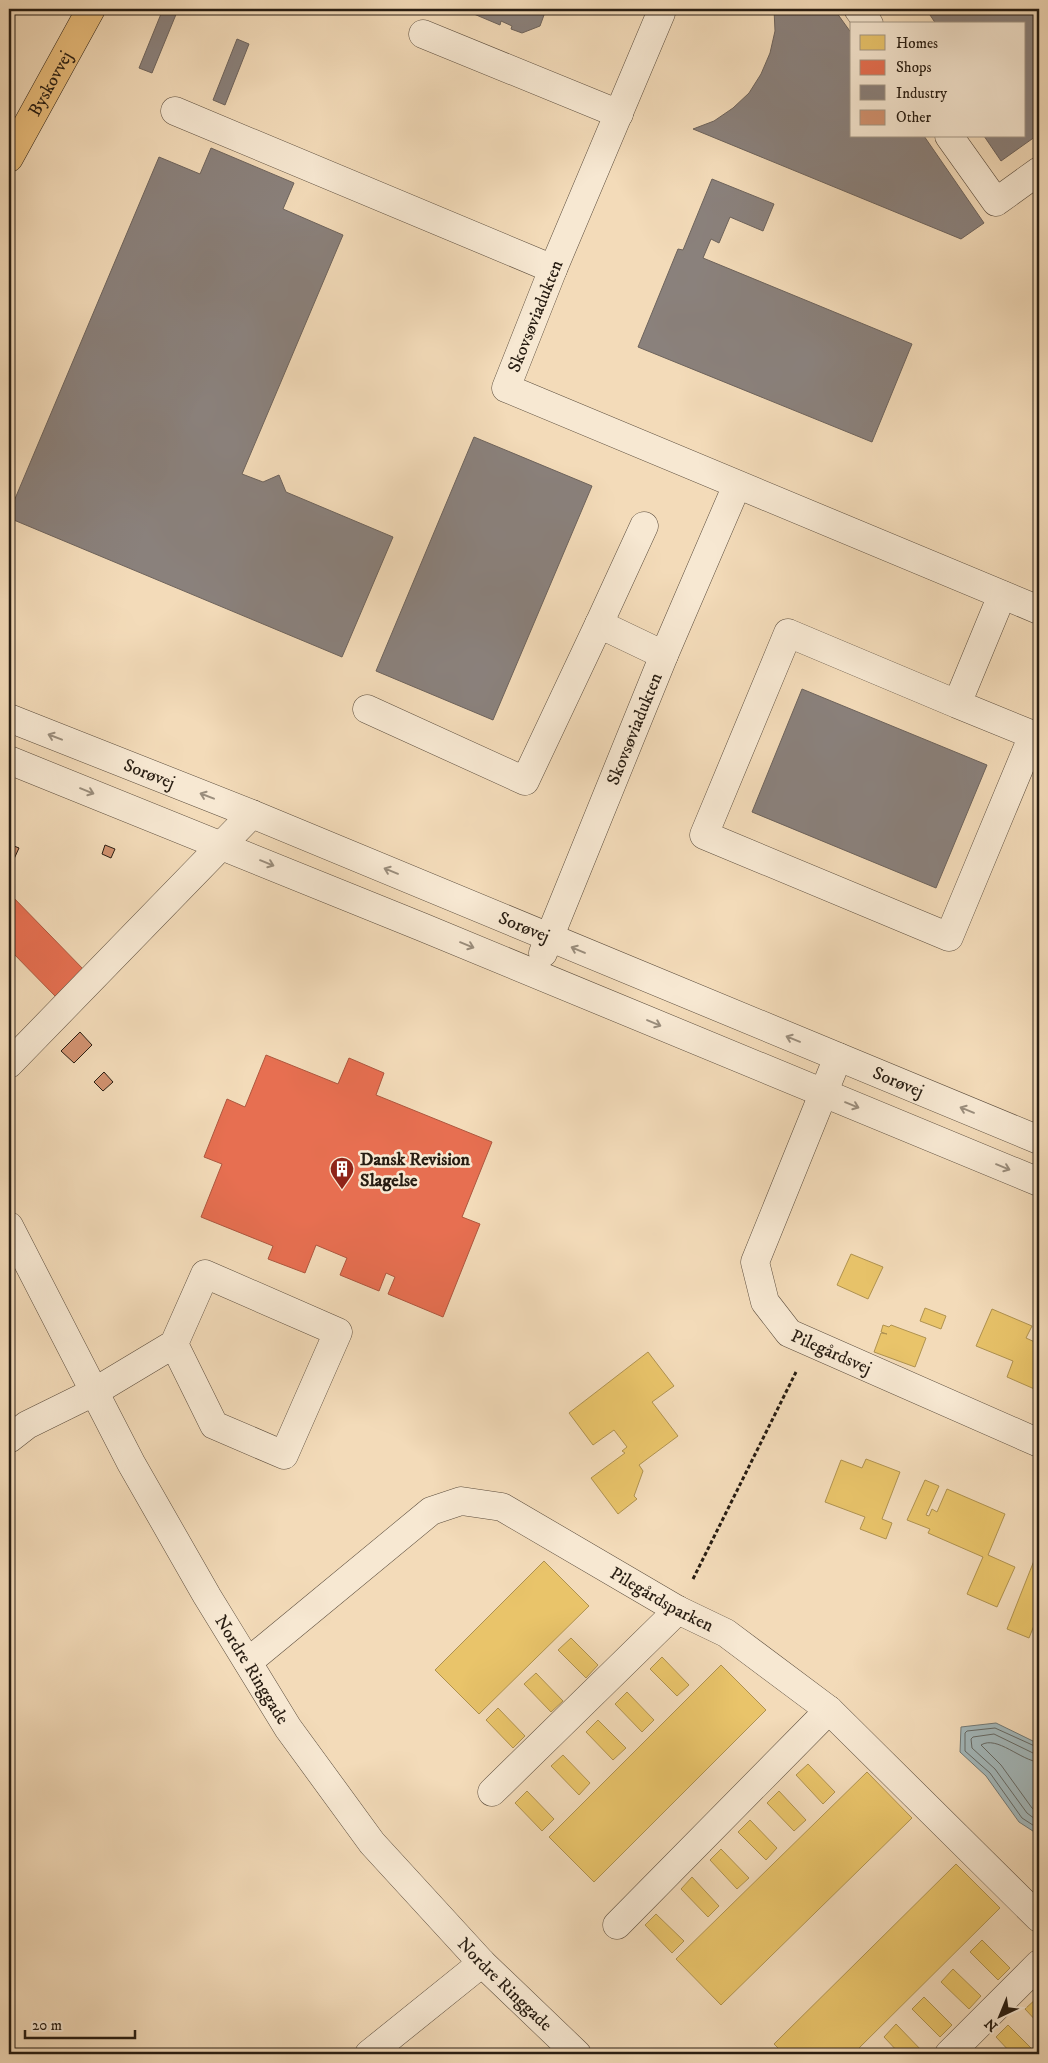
<svg xmlns="http://www.w3.org/2000/svg" width="1048" height="2063" font-family="'IM FELL DW Pica',serif">
<style>
.water{fill:#a3b8bb;stroke:#727a77}
.homes{fill:#e9c46a;stroke:#af9250}
.shops{fill:#e76f51;stroke:#ae563e}
.industry{fill:#8a817c;stroke:#6d635c}
.lines{fill:none;stroke-linecap:round;stroke-linejoin:round}
.shore{stroke:#666a66;stroke-width:1}
.building{fill:#d29270;stroke:#281d12}
.minor-casing{stroke:#5b4c3c;stroke-width:29}
.major-casing{stroke:#281d12;stroke-width:29}
.path{stroke:#281d12;stroke-width:3;stroke-dasharray:4 2.5;stroke-linecap:butt}
.minor{stroke:#f7e8d2;stroke-width:28}
.major{stroke:#eabe7c;stroke-width:28}
.oneway{stroke:#9a8d7c}
.labels{text-anchor:middle;stroke-width:5;stroke-linejoin:round;paint-order:stroke}
.street-label{font-size:18px;fill:#281d12;stroke:#f7e8d2}
.poi-label{font-size:18px;font-weight:bold;fill:#281d12;stroke:#f7e8d2;text-anchor:start}
</style>
<rect width="100%" height="100%" fill="#f3dbb9"/>
<filter id="stains"><feTurbulence type="fractalNoise" baseFrequency=".004" numOctaves="4"/><feColorMatrix values="0 0 0 0 .2 0 0 0 0 .09 0 0 0 0 .02 0 0 0 .5 -.17"/></filter>
<radialGradient id="worn" r=".72"><stop offset=".6" stop-color="#630" stop-opacity="0"/><stop offset="1" stop-color="#630" stop-opacity=".3"/></radialGradient>
<path class="water" d="M996 1723 1039 1744V1835L1019 1822 986 1776 960 1752 961 1727Z"/>
<path class="homes" d="M851 1254 883 1267 868 1299 837 1285Z
M925 1308 946 1316 941 1329 920 1321Z
M992 1309 1032 1326 1026 1338 1039 1344V1391L1007 1377 1013 1361 976 1346Z
M883 1325 889 1327 891 1325 926 1338 915 1367 874 1352 881 1333 887 1334 881 1332Z
M648 1352 674 1386 652 1402 678 1436 639 1465 643 1471 634 1496 637 1499 618 1514 591 1478 625 1453 622 1451 627 1447 614 1430 593 1445 569 1413Z
M866 1459 900 1472 882 1519 892 1523 886 1539 860 1529 865 1517 825 1502 841 1460 862 1468Z
M925 1480 939 1486 926 1515 929 1516 932 1509 937 1512 947 1489 1005 1514 988 1555 1015 1567 997 1607 967 1594 983 1557 928 1533 930 1529 907 1520Z
M1039 1548V1613L1029 1638 1007 1629Z
M544 1561 589 1606 479 1714 435 1670Z
M571 1638 598 1665 586 1678 558 1650Z
M662 1657 689 1685 677 1696 650 1669Z
M721 1665 766 1710 594 1882 549 1837Z
M536 1673 563 1701 551 1712 524 1684Z
M627 1692 654 1720 642 1732 615 1704Z
M498 1708 525 1736 513 1748 486 1720Z
M598 1720 626 1748 613 1760 586 1732Z
M563 1755 590 1783 579 1795 551 1766Z
M808 1764 835 1792 823 1804 796 1775Z
M867 1772 912 1818 721 2005 676 1959Z
M527 1791 554 1819 542 1831 515 1803Z
M779 1791 806 1820 794 1831 767 1803Z
M750 1820 777 1848 766 1860 738 1832Z
M721 1849 749 1878 737 1889 710 1860Z
M956 1864 1000 1908 853 2054H784L774 2044Z
M692 1877 719 1906 708 1917 681 1889Z
M656 1914 684 1941 672 1953 645 1925Z
M982 1940 1010 1968 998 1980 970 1952Z
M953 1969 981 1996 969 2009 941 1982Z
M924 1997 952 2025 940 2037 912 2009Z
M1038 1997 1039 1999V2024L1025 2009Z
M896 2024 924 2053 922 2054H900L884 2037Z
M1008 2025 1036 2053 1035 2054H1012L996 2037Z"/>
<path class="shops" d="M9 893 85 971 57 998 9 949Z
M266 1055 338 1084 349 1058 384 1073 376 1095 492 1142 462 1217 480 1224 443 1317 388 1294 395 1277 386 1273 379 1291 340 1275 347 1258 316 1245 305 1273 268 1259 273 1246 201 1217 222 1164 204 1157 227 1099 245 1107Z"/>
<path class="industry" d="M163 9 177 12 152 73 139 68Z
M462 9H544L542 14 544 15 540 26 522 33 511 29 512 26 501 21 500 25Z
M774 9H834L852 34V136H924L984 223 961 239 693 129 714 121 733 108 749 93 761 74 770 53 775 31Z
M926 9H1039V134L1001 161 984 136H1024V24H936Z
M237 39 249 44 225 105 213 100Z
M211 148 294 183 283 209 343 235 242 474 263 482 279 475 286 492 393 537 342 657 9 518V513L159 157 200 174Z
M712 179 774 204 763 231 730 217 719 243 711 239 703 258 912 344 872 442 638 347 678 249 683 250Z
M474 437 592 486 493 720 376 671Z
M802 689 987 765 936 888 752 812Z"/>
<g class="lines">
<path class="shore" d="M1039 1748 995 1728 967 1731 965 1733V1751L990 1773 1022 1818 1039 1829
M1039 1754 1033 1753 994 1734 973 1737 971 1739 972 1748 995 1769 1027 1813 1039 1822
M1039 1762C1021 1761 997 1735 981 1745L1001 1765 1032 1808 1039 1813"/>
</g>
<path class="building" d="M9 844 19 848 14 859 9 857Z
M105 845 115 849 111 858 102 854Z
M80 1032 92 1045 74 1063 61 1051Z
M104 1072 113 1082 103 1091 94 1082Z"/>
<g class="lines">
<defs>
<g id="minor">
<path d="M858 9 869 24"/>
<path d="M661 13 553 269 506 388 1039 610"/>
<path d="M423 34 619 114"/>
<path d="M175 111 553 269"/>
<path d="M949 136 996 202 1039 171"/>
<path d="M599 624 644 526"/>
<path d="M957 704 1033 735 949 937 704 835 788 633 957 704 1002 595"/>
<path d="M367 709 525 781 599 624 664 655"/>
<path id="s1" d="M9 718 252 814 1039 1140"/>
<path d="M9 760 422 927 1039 1182"/>
<path id="s2" d="M543 953 664 655 737 485"/>
<path id="s3" d="M838 1057 755 1262 765 1302 789 1333 1039 1443"/>
<path d="M9 1064 252 814"/>
<path id="s4" d="M9 1226 131 1463 207 1596 288 1728 372 1843 482 1963 577 2054"/>
<path d="M9 1439 27 1425 94 1392 174 1344 205 1274 338 1332 284 1455 214 1425 174 1344"/>
<path id="s5" d="M248 1662 431 1511 461 1501 502 1507 678 1610 726 1633 829 1710 1039 1918"/>
<path d="M492 1792 678 1610"/>
<path d="M617 1925 829 1710"/>
<path d="M369 2054 482 1963"/>
<path d="M949 2054 1039 1964"/>
</g>
<g id="major">
<path id="s6" d="M9 158 91 9"/>
</g>
</defs>
<use href="#minor" class="minor-casing"/>
<use href="#major" class="major-casing"/>
<path class="path" d="M693 1579 796 1372"/>
<use href="#minor" class="minor"/>
<use href="#major" class="major"/>
</g>
<defs><path id="oneway-shaft" d="M-6 0H5M1.5-3L5.5 0L1.5 3" fill="none" stroke-width="1.6" stroke-linecap="round" stroke-linejoin="round" transform="scale(1.25)"/></defs>
<g class="oneway">
<use href="#oneway-shaft" transform="translate(55 737) rotate(-159)"/>
<use href="#oneway-shaft" transform="translate(87 791) rotate(22)"/>
<use href="#oneway-shaft" transform="translate(207 796) rotate(-159)"/>
<use href="#oneway-shaft" transform="translate(267 863) rotate(22)"/>
<use href="#oneway-shaft" transform="translate(391 871) rotate(-158)"/>
<use href="#oneway-shaft" transform="translate(467 945) rotate(22)"/>
<use href="#oneway-shaft" transform="translate(578 950) rotate(-157)"/>
<use href="#oneway-shaft" transform="translate(654 1023) rotate(23)"/>
<use href="#oneway-shaft" transform="translate(793 1039) rotate(-158)"/>
<use href="#oneway-shaft" transform="translate(852 1105) rotate(22)"/>
<use href="#oneway-shaft" transform="translate(967 1110) rotate(-158)"/>
<use href="#oneway-shaft" transform="translate(1003 1167) rotate(22)"/>
</g>
<defs>
<symbol id="building-pin" viewBox="-11 -11 22 30"><path d="M0 17L-7.5 6A9.5 9.5 0 1 1 7.5 6Z" fill="#8f2418" stroke="#f7e8d2"/><path d="M-4-6H4V6H1V3H-1V6H-4ZM-2.5-4.3h1.7v1.8h-1.7ZM.8-4.3h1.7v1.8H.8ZM-2.5-1h1.7V.8h-1.7ZM.8-1h1.7V.8H.8Z" fill="#fff"/></symbol>
</defs>
<g fill-rule="evenodd">
<use href="#building-pin" x="328" y="1155" width="28" height="38"/>
</g>
<g class="labels">
<g class="street-label">
<text dy="6" stroke="none"><textPath href="#s6" startOffset="85">Byskovvej</textPath></text>
<text transform="translate(535 316) rotate(-68)" y="6">Skovsøviadukten</text>
<text dy="6" stroke="none"><textPath href="#s2" startOffset="242">Skovsøviadukten</textPath></text>
<text dy="6" stroke="none"><textPath href="#s1" startOffset="151">Sorøvej</textPath></text>
<text dy="6" stroke="none"><textPath href="#s1" startOffset="556">Sorøvej</textPath></text>
<text dy="6" stroke="none"><textPath href="#s1" startOffset="961">Sorøvej</textPath></text>
<text dy="6" stroke="none"><textPath href="#s3" startOffset="348">Pilegårdsvej</textPath></text>
<text dy="6" stroke="none"><textPath href="#s5" startOffset="495">Pilegårdsparken</textPath></text>
<text dy="6" stroke="none"><textPath href="#s4" startOffset="506">Nordre Ringgade</textPath></text>
<text dy="6" stroke="none"><textPath href="#s4" startOffset="911">Nordre Ringgade</textPath></text>
</g>
<g class="poi-label">
<text x="360" y="1165">Dansk Revision<tspan x="360" dy="21">Slagelse</tspan></text>
</g>
</g>
<rect width="1048" height="2063" fill="none" stroke="#f3dbb9" stroke-width="30"/>
<rect x="10" y="10" width="1028" height="2043" fill="none" stroke="#281d12" stroke-width="2.5"/>
<rect x="15" y="15" width="1018" height="2033" fill="none" stroke="#281d12"/>
<rect x="850" y="22" width="175" height="115" fill="#f7e8d2" stroke="#a49785"/>
<rect x="860" y="35" width="25" height="15" fill="#e9c46a" stroke="#a49785"/>
<text x="896" y="48" font-size="15" fill="#281d12">Homes</text>
<rect x="860" y="60" width="25" height="15" fill="#e76f51" stroke="#a49785"/>
<text x="896" y="72" font-size="15" fill="#281d12">Shops</text>
<rect x="860" y="85" width="25" height="15" fill="#8a817c" stroke="#a49785"/>
<text x="896" y="98" font-size="15" fill="#281d12">Industry</text>
<rect x="860" y="110" width="25" height="15" fill="#d29270" stroke="#a49785"/>
<text x="896" y="122" font-size="15" fill="#281d12">Other</text>
<g transform="translate(1000 2016) rotate(224)" stroke="#f7e8d2" stroke-width="4" paint-order="stroke">
<path d="M0-4L9 19L0 12L-9 19Z" fill="#281d12"/>
<text y="-8" font-size="14" font-weight="bold" text-anchor="middle" fill="#281d12">N</text>
</g>
<path d="M25 2030v8h110v-8" fill="none" stroke="#281d12" stroke-width="2.5"/>
<text x="32" y="2030" font-size="15" fill="#281d12" stroke="#f7e8d2" stroke-width="4" paint-order="stroke">20 m</text>
<rect width="100%" height="100%" filter="url(#stains)"/>
<rect width="100%" height="100%" fill="url(#worn)"/>
</svg>
